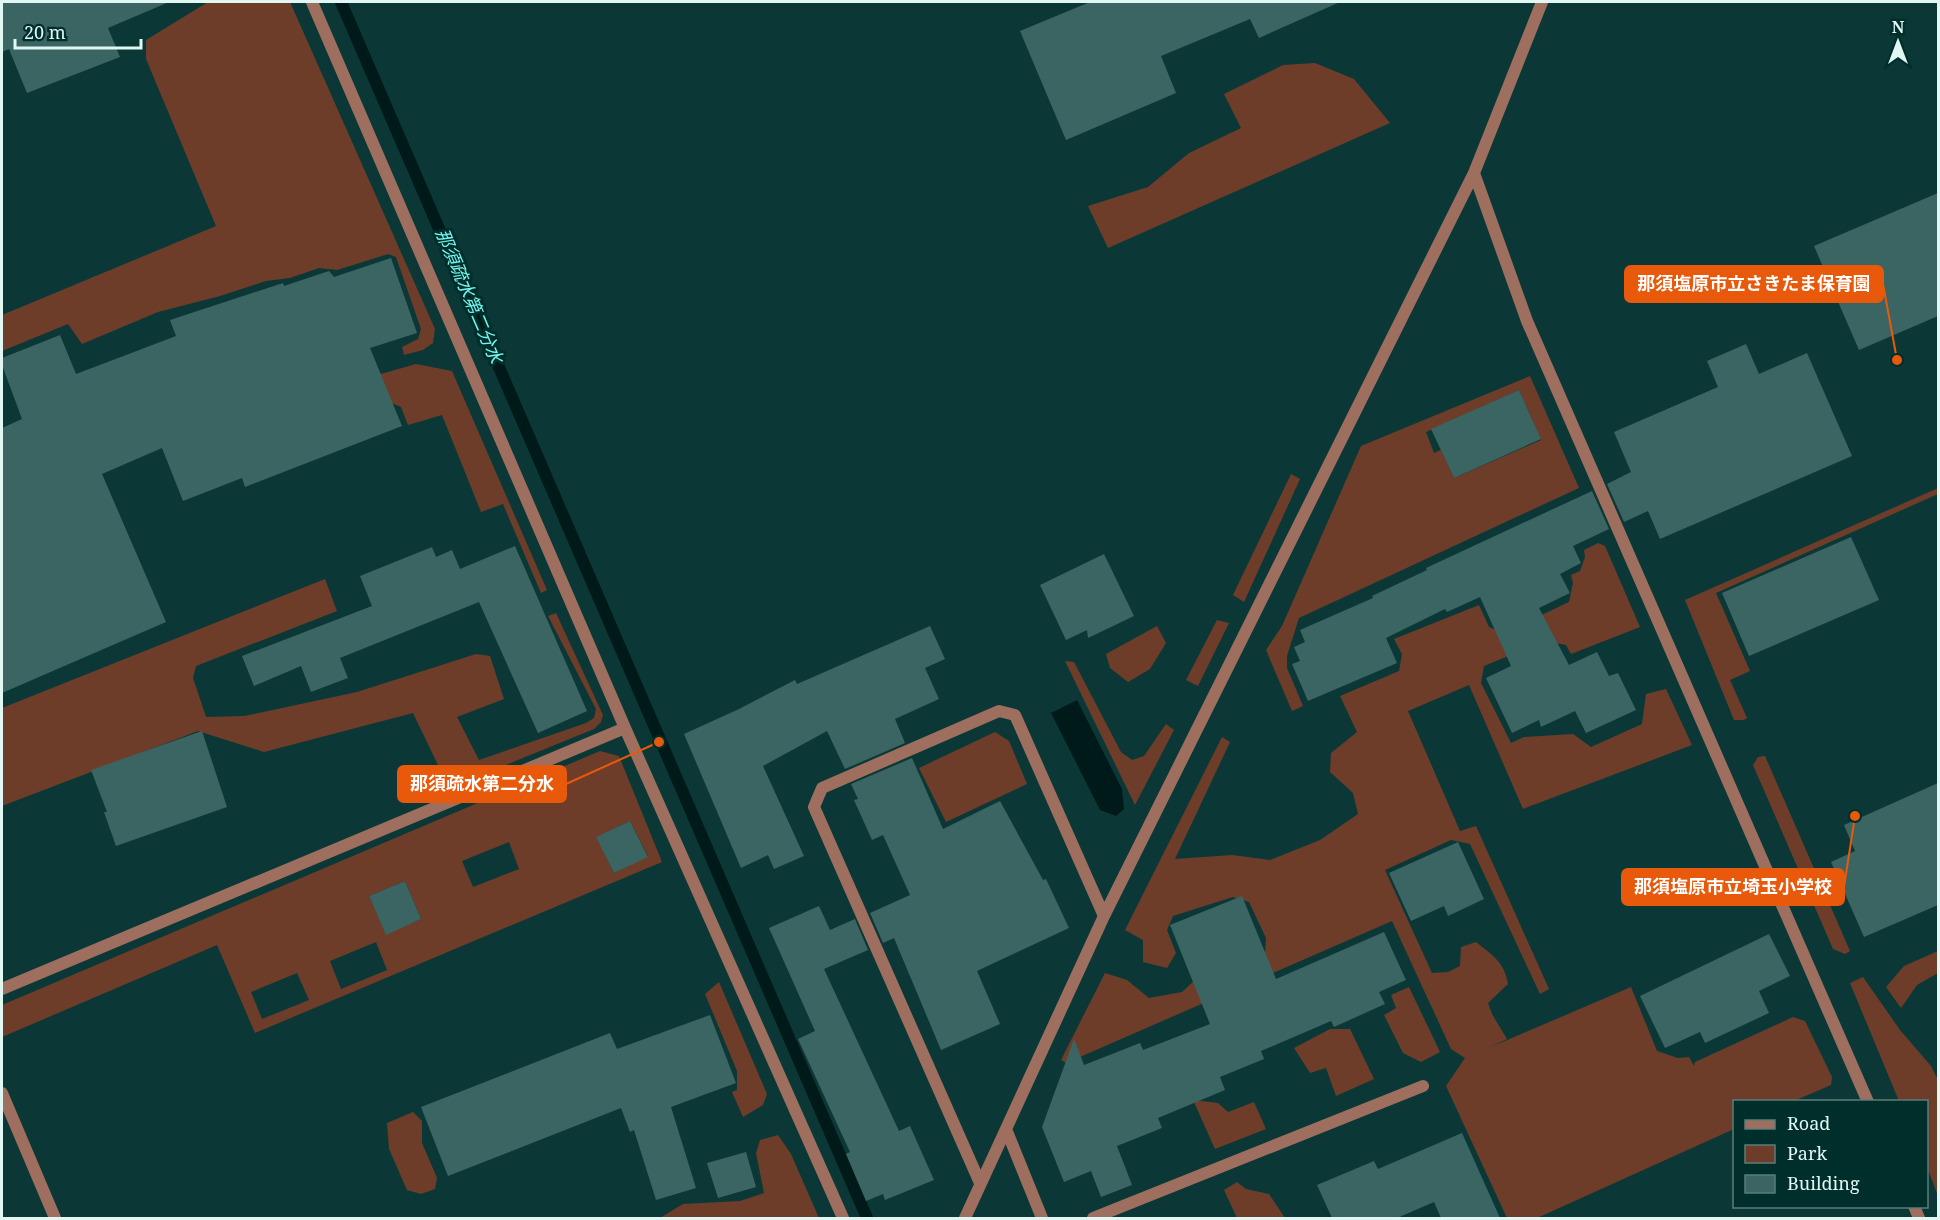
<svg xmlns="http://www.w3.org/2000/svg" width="1940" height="1220" font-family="'Noto Serif','Noto Sans JP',serif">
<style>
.green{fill:#6e3d2a;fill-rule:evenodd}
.water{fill:#001a19}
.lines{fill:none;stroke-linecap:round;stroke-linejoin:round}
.stream{stroke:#001a19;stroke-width:12}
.building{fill:#3b6562}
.lane{stroke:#9e6f5e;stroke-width:12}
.street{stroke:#9e6f5e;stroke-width:12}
.labels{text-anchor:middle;stroke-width:6;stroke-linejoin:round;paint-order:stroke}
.water-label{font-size:18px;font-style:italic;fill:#74f5ed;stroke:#002e2b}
.leader{fill:none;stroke:#e8590c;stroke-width:2}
.callout-dot{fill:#e8590c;stroke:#002e2b;stroke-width:2}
.callout{fill:#e8590c;stroke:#e8590c;stroke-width:2}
.callout-label{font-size:18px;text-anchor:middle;font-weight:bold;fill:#fff}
</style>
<rect width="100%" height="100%" fill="#0b3836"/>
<path class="green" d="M208 2H290L435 329 433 343 423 350 404 355 402 347 418 339 421 329 396 257 388 254 337 270 319 268 290 278 266 281 220 296 158 312 82 344 68 324 2 351V315L216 226 146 59V40Z
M1315 63 1354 79 1390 123 1108 248 1088 206 1148 187 1189 153 1241 128 1224 94 1283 65Z
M416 364 452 371 547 590 541 593 503 504 481 512 442 415 408 425 401 407 387 401 325 390Z
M1530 376 1579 488 1299 618 1287 656V668L1303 706 1292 711 1266 650 1282 626 1361 446ZM1519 390 1541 440 1454 478 1441 450 1434 453 1426 432Z
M1291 474 1300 479 1244 602 1233 595Z
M1938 488V494L1716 593 1750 671 1730 680 1747 718 1744 720H1734L1685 600Z
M1598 543 1605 546 1640 627 1571 654 1566 645 1545 641 1484 666 1481 683 1511 743 1524 737 1573 734 1591 747 1642 724 1646 694 1666 689 1692 745 1523 809 1469 685 1408 711 1460 831 1476 826 1549 989 1540 994 1470 844 1451 840 1385 870 1432 973 1448 972 1460 966 1461 947 1476 942C1493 956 1504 961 1508 984L1488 1003 1492 1014 1507 1039 1491 1047 1631 987 1657 1051 1678 1058 1689 1057 1694 1066 1695 1062 1793 1017 1805 1021 1832 1077 1831 1085 1794 1101 1734 1102V1129L1537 1218H1507L1446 1086 1465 1058 1451 1049 1392 921 1066 1063 1061 1060 1105 973 1127 980 1149 998 1182 992 1197 978 1265 953 1266 938 1249 902 1233 897 1173 916 1167 930 1176 953 1167 968 1143 962V940L1125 930 1222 737 1230 742 1175 859 1232 855 1270 860 1320 840 1358 814 1353 793 1330 772 1331 753 1357 732 1340 696 1399 671 1402 654 1394 639 1479 605 1489 627 1503 633 1569 602 1573 583 1571 575 1580 571 1585 557 1584 550Z
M325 579 337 611 196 666 193 678 206 717 244 716 357 692 476 654 490 656 504 699 457 717 479 760 586 723 594 718 596 709 548 616 556 613 603 715 601 722 594 729 449 788 413 713 264 752 198 731 2 806V708Z
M1217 620 1229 623 1198 686 1186 680Z
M1157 626 1166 643 1150 669 1128 682 1110 668 1106 654Z
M1065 661 1074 662 1121 752 1132 760 1144 756 1166 724 1174 730 1135 805Z
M995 732 1009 741 1027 784 946 822 919 768Z
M600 751 619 756 662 862 255 1033 217 945 2 1037V1005ZM630 821 648 856 614 873 597 837ZM509 842 519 869 473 887 462 861ZM405 881 421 919 386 934 369 896ZM376 942 387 970 341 989 330 961ZM297 973 309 1000 262 1019 251 992Z
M1765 756 1850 951 1845 954 1833 949 1753 765 1758 757Z
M1938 951V973L1917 985 1901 1008 1886 987 1904 966Z
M1863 977 1900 1030 1931 1066 1938 1080V1196L1927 1167 1926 1102 1899 1101 1850 983Z
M719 982 767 1094 763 1105 743 1117 732 1092 737 1090V1071L705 994Z
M1409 987 1440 1052 1421 1062 1403 1053 1384 1015 1396 1008 1391 995Z
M1330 1029H1350L1374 1079 1336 1096 1326 1068 1310 1073 1294 1048Z
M1193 1100 1218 1103 1228 1112 1254 1102 1266 1129 1215 1149Z
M413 1112 422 1121V1143L437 1178 435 1189 421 1194 407 1190 389 1149 387 1123Z
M778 1135 791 1154 819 1218H660L683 1204 740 1201 764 1193 756 1153 760 1140Z
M1237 1182 1246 1189 1269 1194 1285 1218H1237L1224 1190Z"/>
<path class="water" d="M1077 700 1122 789 1124 809 1116 816 1100 810 1051 713Z"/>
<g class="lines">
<path class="stream" d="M341 2C517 407 691 813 867 1218"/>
</g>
<path class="building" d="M2 2H169L108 28 120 57 27 93 9 49 2 52Z
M1090 2H1340L1259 38 1250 19 1161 56 1176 93 1066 140 1020 31Z
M1938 193V316L1859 350 1814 246Z
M391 258 417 333 370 348 402 426 245 487 242 478 183 501 162 448 102 474 166 622 2 693V428L22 419 2 365V358L60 335 76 374 176 336 170 320 283 283 284 286 329 271 334 277Z
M1746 344 1759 374 1807 353 1852 456 1660 539 1648 511 1624 522 1607 484 1631 472 1614 432 1718 387 1707 361Z
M1519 390 1541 439 1454 478 1431 429Z
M1592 491 1609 529 1573 546 1581 563 1560 574 1570 593 1539 608 1569 665 1597 652 1609 676 1618 673 1636 710 1586 733 1575 711 1541 727 1539 720 1512 733 1486 678 1511 666 1480 597 1447 612 1445 609 1386 638 1397 663 1308 701 1292 664 1300 661 1294 647 1305 642 1300 630 1373 598 1372 596 1427 570 1426 568Z
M1851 537 1879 600 1749 656 1722 593Z
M515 546 587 711 538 733 479 602 340 658 348 678 311 692 301 666 254 686 242 656 372 606 360 576 432 547 436 557 452 550 460 569Z
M1104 554 1134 616 1088 638 1087 630 1066 640 1040 585Z
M930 626 945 659 925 668 939 699 895 719 905 743 845 769 827 731 763 766 804 856 774 869 768 855 741 868 684 734 739 709 795 680 797 684Z
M202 731 227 807 116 846 104 812H107L91 770Z
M912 758 943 829 1000 801 1043 880 1046 879 1069 928 977 971 1000 1024 941 1050 894 938 883 943 870 913 910 895 883 835 872 840 854 800 858 799 851 784Z
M1938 783V905L1864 937 1831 862 1855 851 1844 825Z
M630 821 648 857 614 873 596 837Z
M1458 842 1484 899 1448 916 1444 906 1411 921 1389 873Z
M405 881 421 919 386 935 369 896Z
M1242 896 1276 979 1384 932 1406 980 1379 992 1385 1004 1334 1027 1331 1021 1261 1051 1264 1059 1220 1077 1225 1090 1158 1118 1162 1128 1117 1146 1132 1185 1101 1197 1091 1171 1064 1182 1042 1127 1074 1039 1084 1065 1140 1043 1143 1050 1210 1024 1170 925Z
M819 906 830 930 855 919 868 950 824 969 899 1131 910 1126 934 1180 885 1200 883 1194 866 1201 846 1154 850 1152 798 1039 815 1031 769 928Z
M1769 934 1790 976 1759 991 1769 1013 1705 1043 1700 1032 1665 1048 1640 996Z
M710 1015 736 1083 671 1107 696 1188 656 1200 634 1130 630 1132 621 1108 448 1176 421 1107 610 1033 617 1049Z
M1462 1133 1500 1218H1441L1434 1202 1397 1218H1332L1317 1185 1374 1161 1378 1169Z
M746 1152 756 1187 718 1198 707 1163Z"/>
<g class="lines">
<path class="lane" d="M2 1093 55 1218"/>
<path class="street" d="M312 2 625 728 843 1218
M1474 173 1527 321 1868 1102
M2 989 625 728
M1006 1129 1042 1218
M980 1183 814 807 822 788 999 711 1015 715 1104 916
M1914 1206 1919 1218
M965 1218 1104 916 1474 173 1542 2
M1093 1218 1423 1086"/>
</g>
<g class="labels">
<g class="water-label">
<text transform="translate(469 296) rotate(67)" y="6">那須疏水第二分水</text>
</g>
</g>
<path class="leader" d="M1897 360L1883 284M659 742L566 784M1855 816L1844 887"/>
<g class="callout-dot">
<circle cx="1897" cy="360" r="6"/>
<circle cx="659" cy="742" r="6"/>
<circle cx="1855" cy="816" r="6"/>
</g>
<g class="callout">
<rect x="1625" y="266" width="258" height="36" rx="6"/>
<rect x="398" y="766" width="168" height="36" rx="6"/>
<rect x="1622" y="869" width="222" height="36" rx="6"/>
</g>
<g class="callout-label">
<text x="1754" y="290">那須塩原市立さきたま保育園</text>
<text x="482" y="790">那須疏水第二分水</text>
<text x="1733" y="893">那須塩原市立埼玉小学校</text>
</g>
<rect width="1940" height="1220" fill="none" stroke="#e0f7f4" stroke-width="6"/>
<rect x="1733" y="1100" width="195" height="108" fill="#002e2b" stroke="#5a7e7b" stroke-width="1.5"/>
<rect x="1745" y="1120" width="30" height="9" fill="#9e6f5e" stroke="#5a7e7b" stroke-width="1.5"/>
<text x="1787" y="1130" font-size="18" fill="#e0f7f4">Road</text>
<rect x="1745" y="1145" width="30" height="18" fill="#6e3d2a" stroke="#5a7e7b" stroke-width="1.5"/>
<text x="1787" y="1160" font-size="18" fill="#e0f7f4">Park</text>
<rect x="1745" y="1175" width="30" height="18" fill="#3b6562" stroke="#5a7e7b" stroke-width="1.5"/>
<text x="1787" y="1190" font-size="18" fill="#e0f7f4">Building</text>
<g transform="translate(1898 42)" stroke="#002e2b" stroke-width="4.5" paint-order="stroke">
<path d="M0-4.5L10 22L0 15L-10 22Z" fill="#e0f7f4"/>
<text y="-9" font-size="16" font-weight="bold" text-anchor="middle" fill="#e0f7f4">N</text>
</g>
<path d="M15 39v9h126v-9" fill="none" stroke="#e0f7f4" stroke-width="3"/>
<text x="24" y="39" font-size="18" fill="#e0f7f4" stroke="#002e2b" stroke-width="4.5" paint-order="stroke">20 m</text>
</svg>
